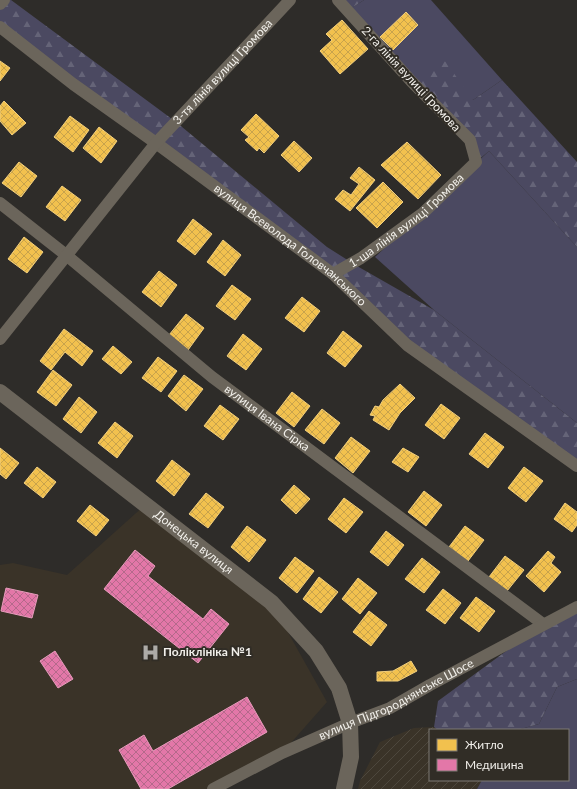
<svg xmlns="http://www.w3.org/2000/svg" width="577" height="789" font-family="Lato,sans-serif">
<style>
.built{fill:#3a3328}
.industrial{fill:url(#industrial-furrows)}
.green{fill:#4b4961}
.forest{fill:url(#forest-firs)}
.homes{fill:url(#homes-cross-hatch);stroke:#f2cf7d}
.health{fill:url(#health-cross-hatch);stroke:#e89bbc}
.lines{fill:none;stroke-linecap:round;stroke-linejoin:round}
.minor{stroke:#6b655b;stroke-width:12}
.tertiary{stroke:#6b655b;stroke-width:16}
.labels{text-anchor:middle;stroke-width:4;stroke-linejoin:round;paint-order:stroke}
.street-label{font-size:12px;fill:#f2f0eb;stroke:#312d26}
.poi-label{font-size:12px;font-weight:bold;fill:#f2f0eb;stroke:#312d26;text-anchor:start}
</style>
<defs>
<pattern id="industrial-furrows" width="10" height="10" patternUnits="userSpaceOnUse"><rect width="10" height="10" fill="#3a3328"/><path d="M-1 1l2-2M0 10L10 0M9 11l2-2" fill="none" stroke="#4d473d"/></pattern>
<pattern id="forest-firs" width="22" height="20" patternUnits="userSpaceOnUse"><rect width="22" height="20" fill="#4b4961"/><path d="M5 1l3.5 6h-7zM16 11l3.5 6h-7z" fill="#656478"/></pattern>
<pattern id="homes-cross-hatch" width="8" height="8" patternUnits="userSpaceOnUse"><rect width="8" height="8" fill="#f2c14e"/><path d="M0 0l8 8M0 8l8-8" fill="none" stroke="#c8a34c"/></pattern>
<pattern id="health-cross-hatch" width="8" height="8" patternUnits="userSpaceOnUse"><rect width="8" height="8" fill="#e377a8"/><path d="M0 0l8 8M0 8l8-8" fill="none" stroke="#b5698b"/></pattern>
</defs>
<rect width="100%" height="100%" fill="#2e2c29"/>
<path class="built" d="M145 505 271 602 327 702 282 753 213 789H0V565L13 563 67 575Z"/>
<path class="industrial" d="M434 727 438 730H430V780H482L477 789H358L360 781 380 742 414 728Z"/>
<path class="green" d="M364 0H431L502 80 473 100 412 82 347 11Z
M489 151 577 247V423L434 310 375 257Z
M577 679V789H477L482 780H568V730H517L539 724 557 687Z"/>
<path class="forest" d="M0 0H11L176 122 327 247 357 266 434 310 577 423V466L407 346 333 274 0 27Z
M338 0H364L347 11Z
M445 61 473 100 502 80 577 162V247L489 151 476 162 470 140 412 82Z
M577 607V679L557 687 539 724 517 730H438L434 727 438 701 543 624Z"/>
<path class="homes" d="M406 12 418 25 393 50 380 37Z
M342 20 368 49 340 74 320 51 332 40 326 34Z
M0 61 10 68 0 81Z
M4 101 26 123 12 135 0 121V106Z
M256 114 279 136 264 153 259 148 257 151 245 140 249 137 241 130Z
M70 116 89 130 73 152 54 137Z
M99 127 117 141 101 163 83 148Z
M294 141 312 158 299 172 281 155Z
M407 142 441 175 418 199 381 165Z
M19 162 37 176 21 197 2 183Z
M359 167 375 180 350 211 335 199 343 190 351 195 359 184 350 178Z
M383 182 403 202 377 228 356 208Z
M62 186 81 200 65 221 46 207Z
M193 219 212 234 195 255 177 241Z
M24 237 43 252 27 273 8 259Z
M223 240 241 255 225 276 207 262Z
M159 271 177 285 161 307 142 292Z
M232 285 251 299 235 320 216 306Z
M302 297 320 311 304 332 285 318Z
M186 314 204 328 188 350 169 335Z
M64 329 93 351 82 366 65 352 51 370 40 361Z
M343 331 362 346 345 367 327 353Z
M243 334 262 349 246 370 227 356Z
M113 346 132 362 121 374 102 359Z
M158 357 177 371 161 392 142 378Z
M53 370 72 385 56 406 37 392Z
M184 375 203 389 186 411 168 396Z
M400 384 415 398 400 413 389 430 373 420 375 416 370 415 375 406 379 407 383 400Z
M292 392 310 406 294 427 276 413Z
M79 397 97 412 81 433 63 419Z
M441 404 460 418 444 439 425 425Z
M220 405 239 419 223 440 204 426Z
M322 409 340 423 324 444 305 430Z
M115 422 133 436 117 458 98 443Z
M485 433 504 447 488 468 469 454Z
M351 437 370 451 353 473 335 458Z
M0 448 19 463 6 479 0 474Z
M403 448 419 457 408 472 392 462Z
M172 460 190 474 174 496 156 481Z
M37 467 56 482 43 498 24 483Z
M524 467 543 481 526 502 508 488Z
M294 485 310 499 296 514 281 500Z
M424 491 442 505 426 526 408 512Z
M206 493 224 507 208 528 189 514Z
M344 498 363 512 346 533 328 519Z
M565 503 577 512V525L572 532 554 519Z
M90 505 109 520 96 536 77 521Z
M247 526 266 540 249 562 231 547Z
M465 526 484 540 468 561 449 547Z
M386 531 404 545 388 566 370 552Z
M548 551 555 557 551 563 561 572 544 592 526 576Z
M505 556 524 570 507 591 489 577Z
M295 557 314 571 297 593 279 578Z
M422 558 440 572 424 593 405 579Z
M319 577 338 592 321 613 303 599Z
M358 578 377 593 360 614 342 599Z
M443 589 461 603 445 624 426 610Z
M476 597 495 611 479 632 460 618Z
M369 611 387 625 371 646 353 632Z
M411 661 417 671 398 681H377V672L393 671Z"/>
<path class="health" d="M135 550 155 566 148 576 203 619 211 609 229 624 198 663 104 589Z
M6 588 38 595 32 618 1 611Z
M55 651 73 679 58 688 40 661Z
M247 697 267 732 168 789H141L119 750 144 735 153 751Z"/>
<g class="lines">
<g class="minor">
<path d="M0 4 4 0"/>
<path id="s1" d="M0 27 73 84 156 143 333 274 407 345 577 466"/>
<path id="s2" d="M0 203 66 255 212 377 543 624"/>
<path id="s3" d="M333 274 361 258 423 213 476 162 470 140 412 82 338 0"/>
<path id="s4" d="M0 339 156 143 290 0"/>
<path id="s5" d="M213 789 282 753 350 723 390 708 430 685 577 607"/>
</g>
<path class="tertiary" id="s6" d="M0 392 271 602 316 651 339 688 350 723 351 757 344 789"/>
</g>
<defs>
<symbol id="hospital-bare" viewBox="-9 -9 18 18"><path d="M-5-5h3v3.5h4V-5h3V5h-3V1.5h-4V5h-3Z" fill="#adaba7" stroke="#312d26" stroke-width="2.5" paint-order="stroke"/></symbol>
</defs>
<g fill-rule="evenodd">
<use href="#hospital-bare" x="138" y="640" width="25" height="25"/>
</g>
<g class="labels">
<g class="street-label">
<text dy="4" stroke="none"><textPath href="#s4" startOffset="348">3-тя лінія вулиці Громова</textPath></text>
<text transform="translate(411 79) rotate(47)" y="4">2-га лінія вулиці Громова</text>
<text dy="4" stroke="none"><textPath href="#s3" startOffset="91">1-ша лінія вулиці Громова</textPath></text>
<text dy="4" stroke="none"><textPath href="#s1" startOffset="363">вулиця Всеволода Головчанського</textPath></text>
<text dy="4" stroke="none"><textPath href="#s2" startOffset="343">вулиця Івана Сірка</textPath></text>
<text dy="4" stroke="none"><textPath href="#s6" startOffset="245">Донецька вулиця</textPath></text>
<text dy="4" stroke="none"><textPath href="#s5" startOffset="204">вулиця Підгороднянське Шосе</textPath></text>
</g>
<g class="poi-label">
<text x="163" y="656">Поліклініка №1</text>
</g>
</g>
<rect x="429" y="729" width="140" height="52" fill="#312d26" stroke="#7e7b75"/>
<rect x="437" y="739" width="20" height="12" fill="#f2c14e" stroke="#7e7b75"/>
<text x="465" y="749" font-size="12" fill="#f2f0eb">Житло</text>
<rect x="437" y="759" width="20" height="12" fill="#e377a8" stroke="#7e7b75"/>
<text x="465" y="769" font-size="12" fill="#f2f0eb">Медицина</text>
</svg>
